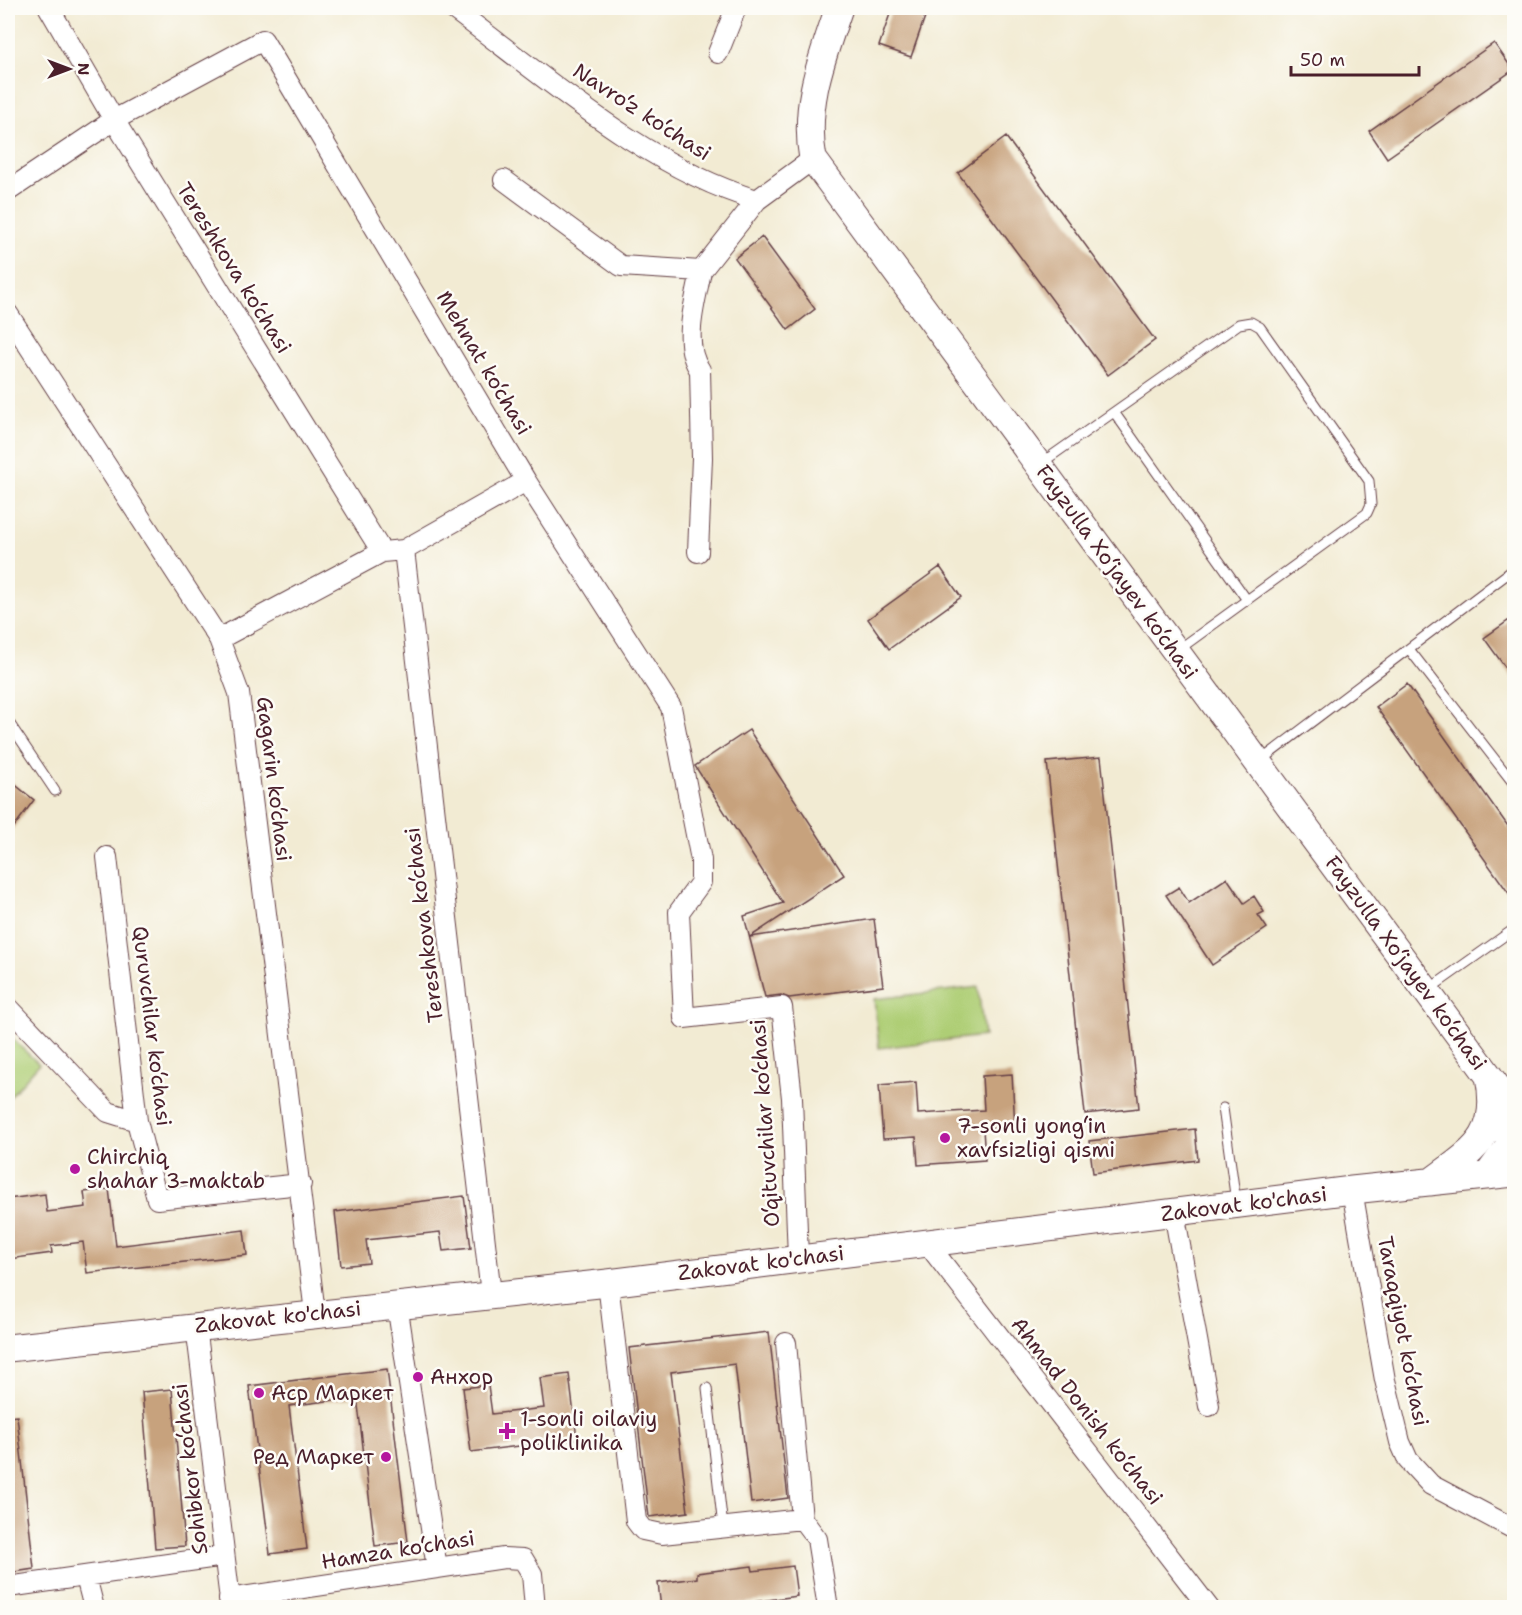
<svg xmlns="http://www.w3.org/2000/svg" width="1522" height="1615" font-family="'Shantell Sans',sans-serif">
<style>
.green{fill:#aece75;stroke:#7c7650;stroke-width:1.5}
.building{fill:#c7a27d}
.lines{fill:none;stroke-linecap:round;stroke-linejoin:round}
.service-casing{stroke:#633e44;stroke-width:11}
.minor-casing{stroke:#633e44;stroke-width:22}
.secondary-casing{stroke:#633e44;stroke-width:29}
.service{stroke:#fff;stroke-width:9}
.minor{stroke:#fff;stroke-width:20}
.secondary{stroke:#fff;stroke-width:27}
.poi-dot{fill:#b5179e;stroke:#fdfcf7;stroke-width:2}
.labels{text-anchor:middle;stroke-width:5;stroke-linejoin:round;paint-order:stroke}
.street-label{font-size:21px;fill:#4a1f2b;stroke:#fdfcf7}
.poi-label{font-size:21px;fill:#4a1f2b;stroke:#fdfcf7;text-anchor:start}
</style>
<rect width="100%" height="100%" fill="#fdfcf7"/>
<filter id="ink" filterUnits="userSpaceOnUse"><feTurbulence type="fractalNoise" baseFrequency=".0167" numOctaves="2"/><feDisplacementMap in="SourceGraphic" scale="12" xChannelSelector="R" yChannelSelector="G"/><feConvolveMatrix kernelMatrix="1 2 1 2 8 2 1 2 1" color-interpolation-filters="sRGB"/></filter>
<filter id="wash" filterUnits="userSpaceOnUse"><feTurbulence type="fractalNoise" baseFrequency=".008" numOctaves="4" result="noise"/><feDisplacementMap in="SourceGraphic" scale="24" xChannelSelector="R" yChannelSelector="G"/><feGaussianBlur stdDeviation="1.35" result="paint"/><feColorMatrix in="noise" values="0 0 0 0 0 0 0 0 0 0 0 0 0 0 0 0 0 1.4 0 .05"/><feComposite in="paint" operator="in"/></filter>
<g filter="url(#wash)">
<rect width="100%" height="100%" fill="#f2ebd3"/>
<path class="green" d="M978 987 984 1036 879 1048 874 999Z
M8 1035 39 1064 8 1099Z"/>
<g id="blocks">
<path class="building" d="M892 8H928L911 57 879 46Z
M1494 43 1513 70 1387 158 1369 131Z
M1006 137 1155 340 1108 375 958 173Z
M762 237 815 309 788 330 735 258Z
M940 567 961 597 889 649 868 619Z
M1515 616V681L1484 638Z
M1407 684 1515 836V902L1376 707Z
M749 730 844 875 750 937 874 919 883 986 789 998 781 995 765 997 744 916 783 903 695 766Z
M1101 757 1139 1108 1085 1114 1047 762Z
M8 779 34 800 8 835Z
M1227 878 1244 903 1254 896 1264 912 1258 915 1267 928 1212 965 1166 895 1179 887 1189 903Z
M1012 1074 1015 1127 983 1129 985 1160 918 1165 916 1137 883 1139 879 1085 916 1082 918 1114 984 1110 982 1076Z
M1195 1129 1198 1160 1093 1173 1089 1141Z
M109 1189 116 1246 244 1230 247 1255 87 1273 83 1242 51 1246 52 1253 9 1259 8 1199 45 1194 47 1212 86 1207 84 1192Z
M464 1196 471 1248 443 1251 440 1232 366 1240 369 1263 341 1266 335 1212Z
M769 1332 788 1498 751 1503 735 1364 671 1372 688 1512 649 1517 629 1348Z
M387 1369 408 1542 375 1546 357 1397 289 1406 307 1549 270 1554 249 1386Z
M569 1374 577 1439 471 1452 463 1388 488 1385 492 1414 544 1408 540 1378Z
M172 1389 185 1546 155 1548 142 1392Z
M17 1416 34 1569 8 1573V1417Z
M752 1566 753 1571 793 1566 797 1596 708 1608H661L658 1583 697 1578V1573Z"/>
</g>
</g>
<g filter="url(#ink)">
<use href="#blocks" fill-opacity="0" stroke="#633e44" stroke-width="1.5"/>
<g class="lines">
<defs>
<path id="service" d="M1114 412 1247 600
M1040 464 1239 324 1251 322 1260 327 1369 481 1371 504 1367 513 1178 650
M1409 649 1514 784
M8 721 55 791
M1260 761 1514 569
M1428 990 1514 929
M1223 1108 1236 1202
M707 1388 723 1527"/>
<path id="minor" d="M49 8 114 120 382 552
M452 8C543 75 647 168 757 200L813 159
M718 53 736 8
M504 180 621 266 701 271 757 200
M8 191 114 120 263 40 526 481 671 707 701 860V882L679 912 684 1018 782 1007 792 1098 798 1258
M8 314 219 639 239 693 315 1313
M404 550 491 1294
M698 552 702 458 700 370C681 344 696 300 701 271
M219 639 382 552 404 550 526 481
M107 857 137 1121 157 1199 301 1184
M8 1007 108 1112 137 1121
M1352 1190 1385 1380 1400 1442 1408 1460 1431 1485 1514 1529
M1174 1212 1209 1406
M927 1243 1209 1608
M608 1283 636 1521 643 1530 662 1534 802 1519
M397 1304 437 1568
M196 1326 231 1608
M786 1343 802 1519 817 1539 828 1608
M86 1577 94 1608
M8 1587 224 1556
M229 1599 504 1558 523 1559 532 1574 535 1608"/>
<path id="secondary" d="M839 8C822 58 803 105 813 159L1514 1110
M1487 1176 1508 1148 1514 1119
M1431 1182C1474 1150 1501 1137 1489 1076
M8 1348 608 1283 1352 1190 1514 1173"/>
</defs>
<use href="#service" class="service-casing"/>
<use href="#minor" class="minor-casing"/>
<use href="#secondary" class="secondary-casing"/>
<use href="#service" class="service"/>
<use href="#minor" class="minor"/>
<use href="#secondary" class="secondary"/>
</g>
</g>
<g class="poi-dot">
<circle cx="945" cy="1138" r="6"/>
<circle cx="75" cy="1169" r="6"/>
<circle cx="418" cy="1377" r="6"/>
<circle cx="259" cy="1393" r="6"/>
<path d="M504 1422h6v6h6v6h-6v6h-6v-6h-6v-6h6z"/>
<circle cx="386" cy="1457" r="6"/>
</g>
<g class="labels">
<g class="street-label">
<text transform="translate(642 112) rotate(33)" y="7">Navro‘z ko‘chasi</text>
<text transform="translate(234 268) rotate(58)" y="7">Tereshkova ko‘chasi</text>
<text transform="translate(484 363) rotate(59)" y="7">Mehnat ko‘chasi</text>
<text transform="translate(1117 572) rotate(54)" y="7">Fayzulla Xo‘jayev ko‘chasi</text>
<text transform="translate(274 779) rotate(83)" y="7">Gagarin ko‘chasi</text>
<text transform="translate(424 925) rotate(-97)" y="7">Tereshkova ko‘chasi</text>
<text transform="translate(1406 963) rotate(54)" y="7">Fayzulla Xo‘jayev ko‘chasi</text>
<text transform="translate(152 1026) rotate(83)" y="7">Quruvchilar ko‘chasi</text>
<text transform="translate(765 1123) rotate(-94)" y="7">O‘qituvchilar ko‘chasi</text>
<text transform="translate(1244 1204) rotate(-7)" y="7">Zakovat ko'chasi</text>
<text transform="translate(761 1263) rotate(-7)" y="7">Zakovat ko'chasi</text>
<text transform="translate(278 1317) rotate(-6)" y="7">Zakovat ko'chasi</text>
<text transform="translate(1403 1331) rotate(79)" y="7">Taraqqiyot ko‘chasi</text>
<text transform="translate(1087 1411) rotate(52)" y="7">Ahmad Donish ko‘chasi</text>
<text transform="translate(190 1469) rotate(-97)" y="7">Sohibkor ko‘chasi</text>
<text transform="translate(398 1550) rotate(-9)" y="7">Hamza ko‘chasi</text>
</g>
<g class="poi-label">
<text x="957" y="1133">7-sonli yong‘in<tspan x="957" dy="24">xavfsizligi qismi</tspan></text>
<text x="87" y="1164">Chirchiq<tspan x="87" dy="24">shahar 3-maktab</tspan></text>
<text x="430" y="1384">Анхор</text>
<text x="271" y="1400">Аср Маркет</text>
<text x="520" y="1426">1-sonli oilaviy<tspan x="520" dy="24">poliklinika</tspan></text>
<text x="374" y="1464" text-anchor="end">Ред Маркет</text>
</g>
</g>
<rect width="1522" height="1615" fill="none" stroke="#fdfcf7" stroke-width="30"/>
<g transform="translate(69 69) rotate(90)" stroke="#fdfcf7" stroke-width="4.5" paint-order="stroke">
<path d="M0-4.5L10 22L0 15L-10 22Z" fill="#4a1f2b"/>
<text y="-9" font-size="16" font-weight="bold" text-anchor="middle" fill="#4a1f2b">N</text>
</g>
<path d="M1291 66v9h128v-9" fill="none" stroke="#4a1f2b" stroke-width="3"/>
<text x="1300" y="66" font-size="18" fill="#4a1f2b" stroke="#fdfcf7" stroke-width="4.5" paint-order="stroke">50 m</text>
</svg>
